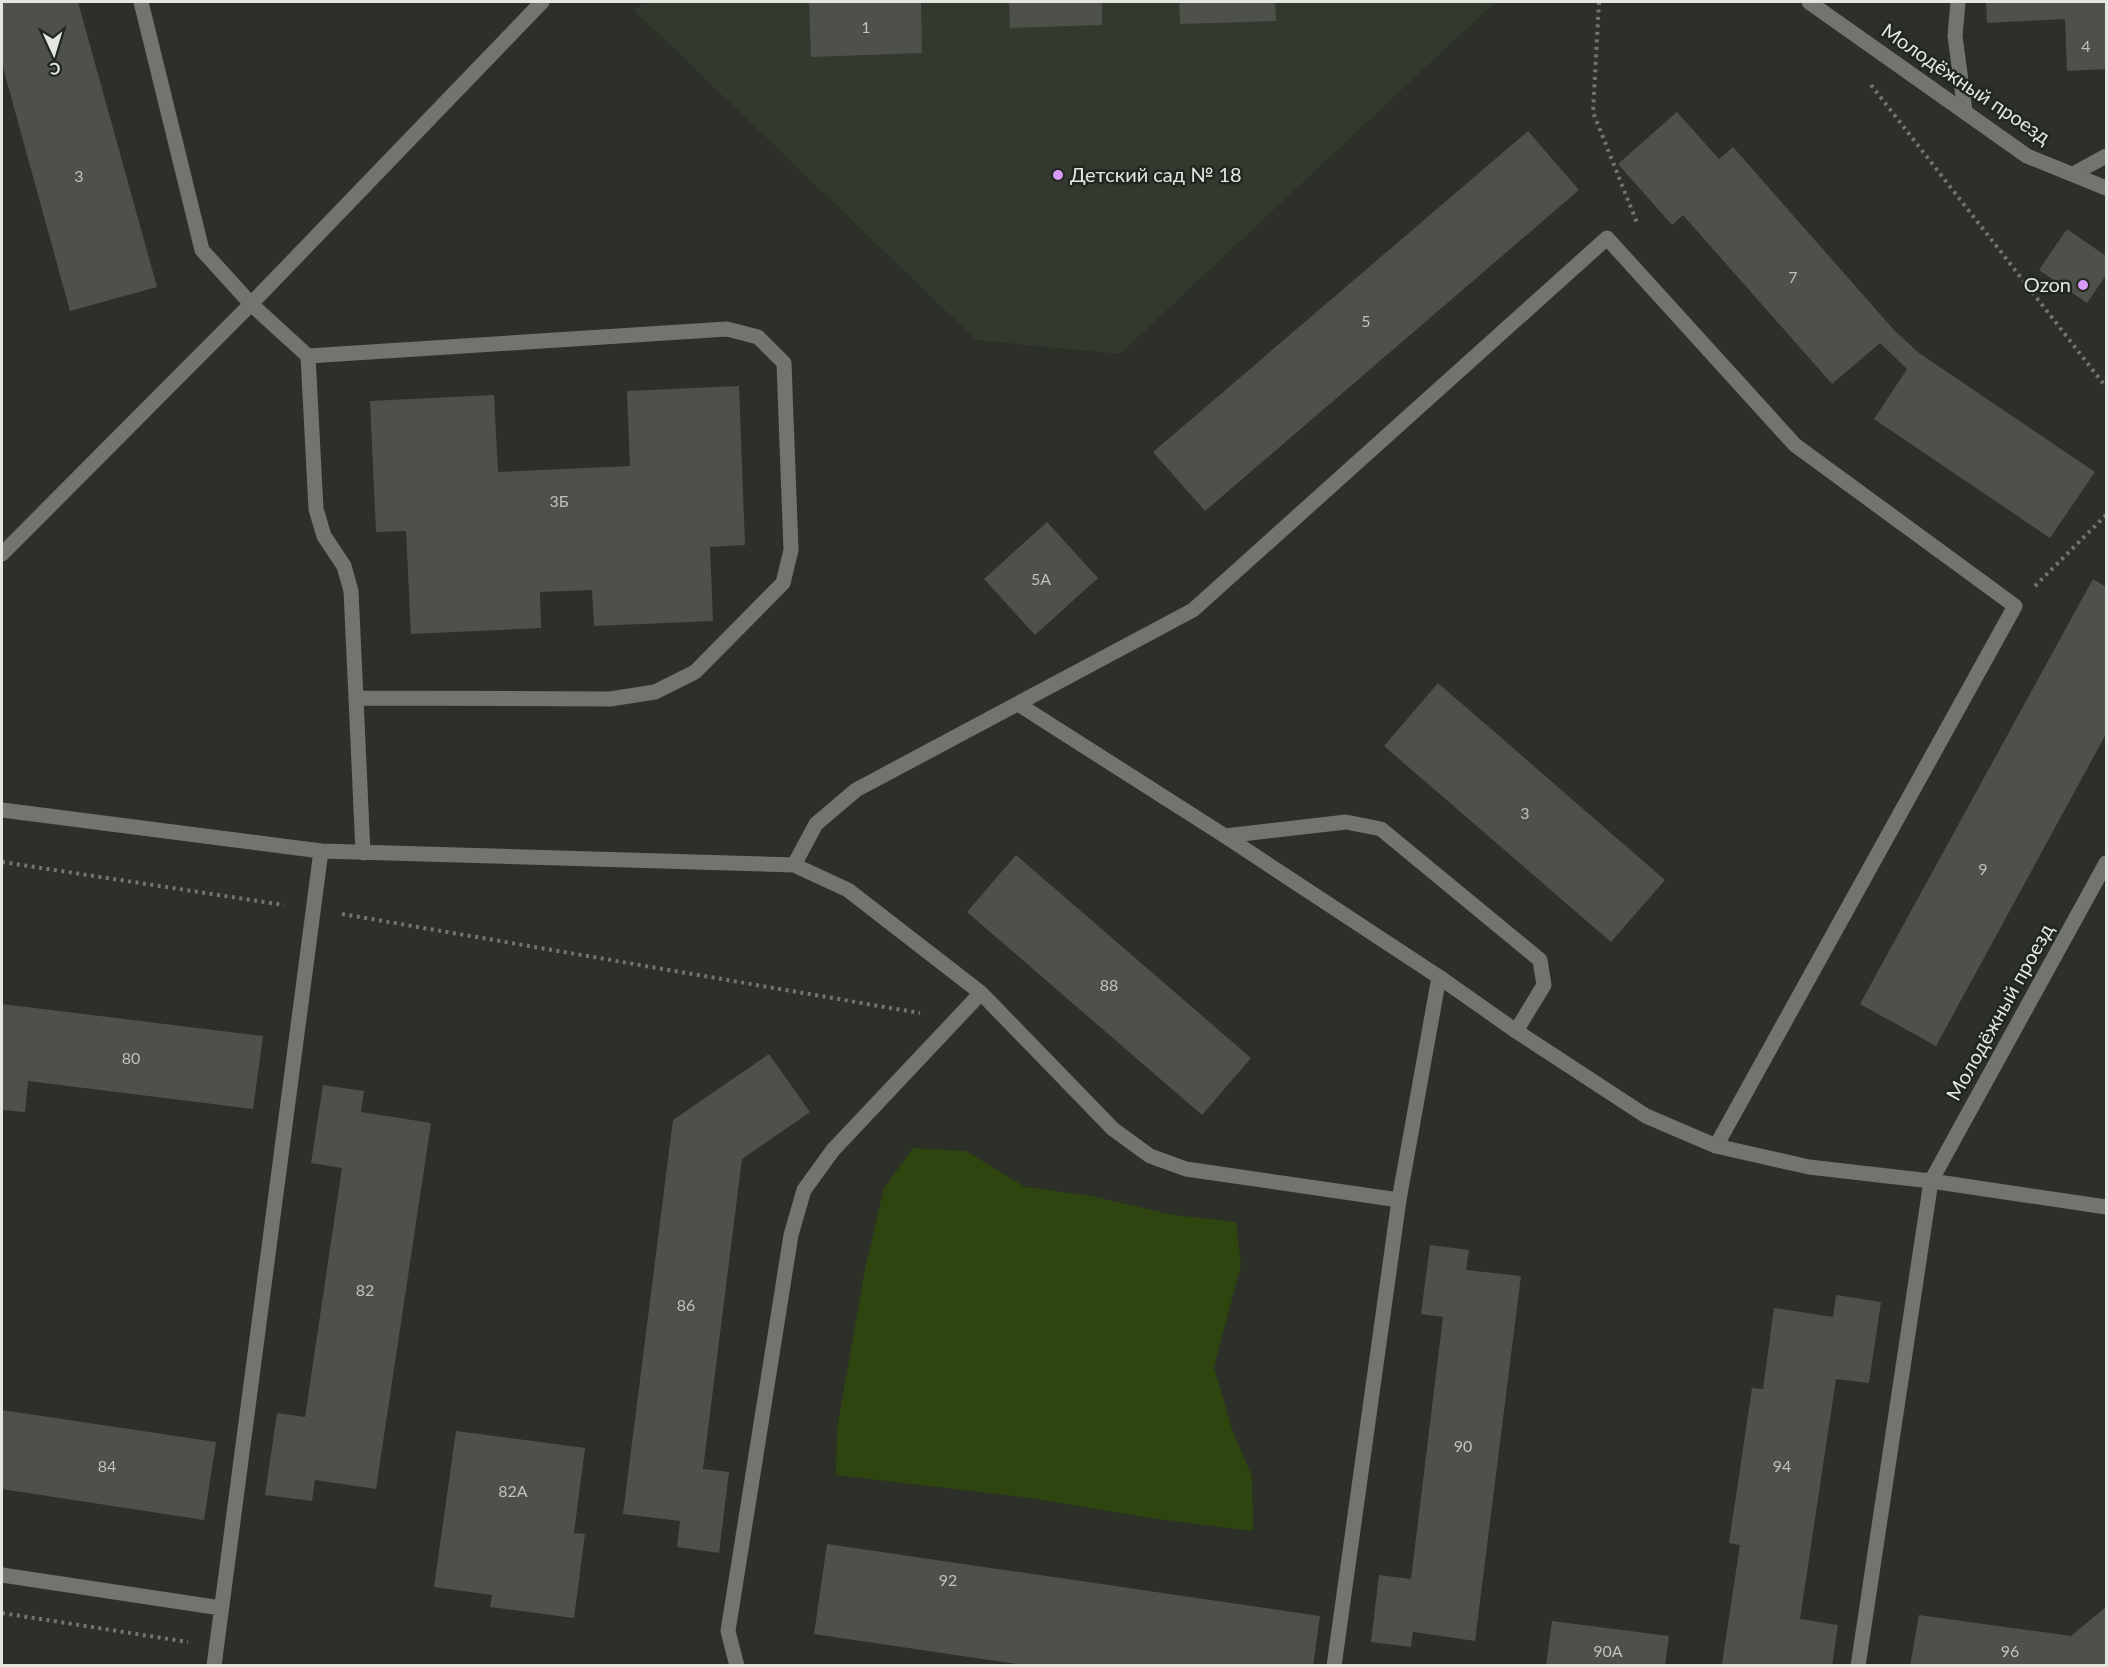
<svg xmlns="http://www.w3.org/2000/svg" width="2108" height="1667" font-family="Lato,sans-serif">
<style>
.built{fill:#33392d}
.green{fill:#2e450f}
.building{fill:#4d514a}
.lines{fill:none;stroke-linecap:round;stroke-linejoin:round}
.path{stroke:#72756f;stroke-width:4;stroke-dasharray:3 4.5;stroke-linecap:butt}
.service{stroke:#71756e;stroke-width:15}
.minor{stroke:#71756e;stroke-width:15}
.poi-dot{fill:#d99af7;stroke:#222620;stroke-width:2}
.labels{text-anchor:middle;stroke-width:5;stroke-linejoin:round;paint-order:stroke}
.number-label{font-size:16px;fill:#bec1bc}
.street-label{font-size:20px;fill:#e4e6e2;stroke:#222620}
.poi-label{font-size:20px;fill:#e4e6e2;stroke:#222620;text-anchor:start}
</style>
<rect width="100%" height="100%" fill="#2c3029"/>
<path class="built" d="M644 2H1495L1120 354 976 340 635 11Z"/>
<path class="green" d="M913 1148 966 1151 1025 1187 1091 1196 1174 1215 1236 1222 1241 1265 1214 1367 1232 1429 1252 1477 1253 1531 1150 1518 1030 1498 836 1475 837 1429 865 1269 884 1188Z"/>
<path class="building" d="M2 2H78L157 287 70 311 2 64Z
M809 2H921L922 53 811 57Z
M1009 2H1102V25L1010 28Z
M1179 2H1275L1276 21 1180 24Z
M1986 2H2106V69L2067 71 2065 19 1987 23Z
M1677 112 1719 159 1733 147 1894 330 1919 353 2095 472 2050 538 1874 419 1907 369 1880 343 1832 384 1683 215 1672 225 1618 164Z
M1528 131 1579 190 1205 511 1153 452Z
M2067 229 2106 256V275L2087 303 2039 270Z
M739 386 745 545 710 547 713 621 594 626 592 590 540 592 541 628 411 634 406 531 376 532 370 401 494 395 498 472 630 466 627 391Z
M1047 522 1098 578 1035 635 984 579Z
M2093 579 2106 587V734L1936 1046 1860 1004Z
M1438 683 1665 880 1611 942 1384 746Z
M1016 855 1251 1058 1202 1115 967 912Z
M2 1004 263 1036 253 1109 28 1081 25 1112 2 1110Z
M769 1054 810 1112 742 1159 703 1469 729 1472 719 1553 677 1547 680 1521 623 1514 673 1120Z
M323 1085 364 1091 361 1112 431 1123 376 1489 315 1480 312 1501 265 1495 277 1413 305 1417 342 1168 311 1163Z
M1430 1245 1469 1250 1466 1270 1521 1276 1475 1641 1413 1632 1411 1647 1371 1642 1379 1575 1411 1579 1443 1317 1421 1314Z
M1836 1295 1881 1302 1869 1383 1836 1379 1800 1619 1838 1625 1832 1666 1722 1664 1740 1545 1729 1543 1752 1388 1763 1389 1774 1308 1833 1317Z
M2 1410 216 1442 204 1520 2 1489Z
M456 1431 585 1448 574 1533 585 1534 574 1618 490 1607 492 1595 434 1587Z
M827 1544 1320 1616 1313 1666H1029L814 1634Z
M2106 1607V1666H1910L1919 1615 2071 1636Z
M1552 1621 1669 1636 1665 1666H1546Z"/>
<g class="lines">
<path class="path" d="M1599 2 1593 112 1637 223
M1871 85 2106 387
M2035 586 2106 515
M2 862 284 905
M342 914 920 1013
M2 1613 188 1642"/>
<path class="service" d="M141 2 202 250 251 304 308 356 727 329 758 337 784 363 791 550 783 583 695 672 655 692 610 699 356 698 351 591 344 566 324 536 316 509 308 356
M1958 2 1955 36 1965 111
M2073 174 2106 156
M2 554 251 304 542 2
M356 698 363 853
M1018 704 1225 836 1439 977 1399 1200 1334 1666
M2 810 321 851 794 865 848 890 981 993 1113 1129 1150 1156 1186 1169 1399 1200
M1225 836 1346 822 1381 829 1540 960 1544 985 1516 1031
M794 865 816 824 856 790 1193 610 1607 238 1795 445 2015 606 1716 1146
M2 1575 221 1608
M214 1666 321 851
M737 1666 728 1631 791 1235 804 1190 833 1150 981 993
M1858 1666 1931 1181"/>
<path class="minor" d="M1809 2 2027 156 2106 188
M1439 977 1516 1031 1646 1116 1716 1146 1809 1167 1931 1181 2106 1207
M1931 1181 2106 863"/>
</g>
<g class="poi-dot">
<circle cx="1058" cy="175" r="6"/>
<circle cx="2083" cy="285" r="6"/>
</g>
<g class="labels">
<g class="number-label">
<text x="866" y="33">1</text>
<text x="2086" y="52">4</text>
<text x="79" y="182">3</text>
<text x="1793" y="283">7</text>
<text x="1366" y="327">5</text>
<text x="559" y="507">3Б</text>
<text x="1041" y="585">5А</text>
<text x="1525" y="819">3</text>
<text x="1983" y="875">9</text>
<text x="1109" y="991">88</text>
<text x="131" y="1064">80</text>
<text x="365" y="1296">82</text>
<text x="686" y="1311">86</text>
<text x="1463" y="1452">90</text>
<text x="107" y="1472">84</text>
<text x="1782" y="1472">94</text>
<text x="513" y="1497">82А</text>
<text x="948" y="1586">92</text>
<text x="1608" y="1657">90А</text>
<text x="2010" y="1657">96</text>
</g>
<g class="street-label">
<text transform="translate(1966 84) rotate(34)" y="7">Молодёжный проезд</text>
<text transform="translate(2000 1012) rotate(-61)" y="7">Молодёжный проезд</text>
</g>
<g class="poi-label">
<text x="1070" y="182">Детский сад № 18</text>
<text x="2071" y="292" text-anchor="end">Ozon</text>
</g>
</g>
<rect width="2108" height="1667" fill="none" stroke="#e4e6e2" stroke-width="6"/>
<g transform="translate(54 54) rotate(176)" stroke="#222620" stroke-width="4.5" paint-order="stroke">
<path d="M0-4.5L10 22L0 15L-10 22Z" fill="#e4e6e2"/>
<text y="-9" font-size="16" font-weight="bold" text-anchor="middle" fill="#e4e6e2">С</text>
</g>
</svg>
